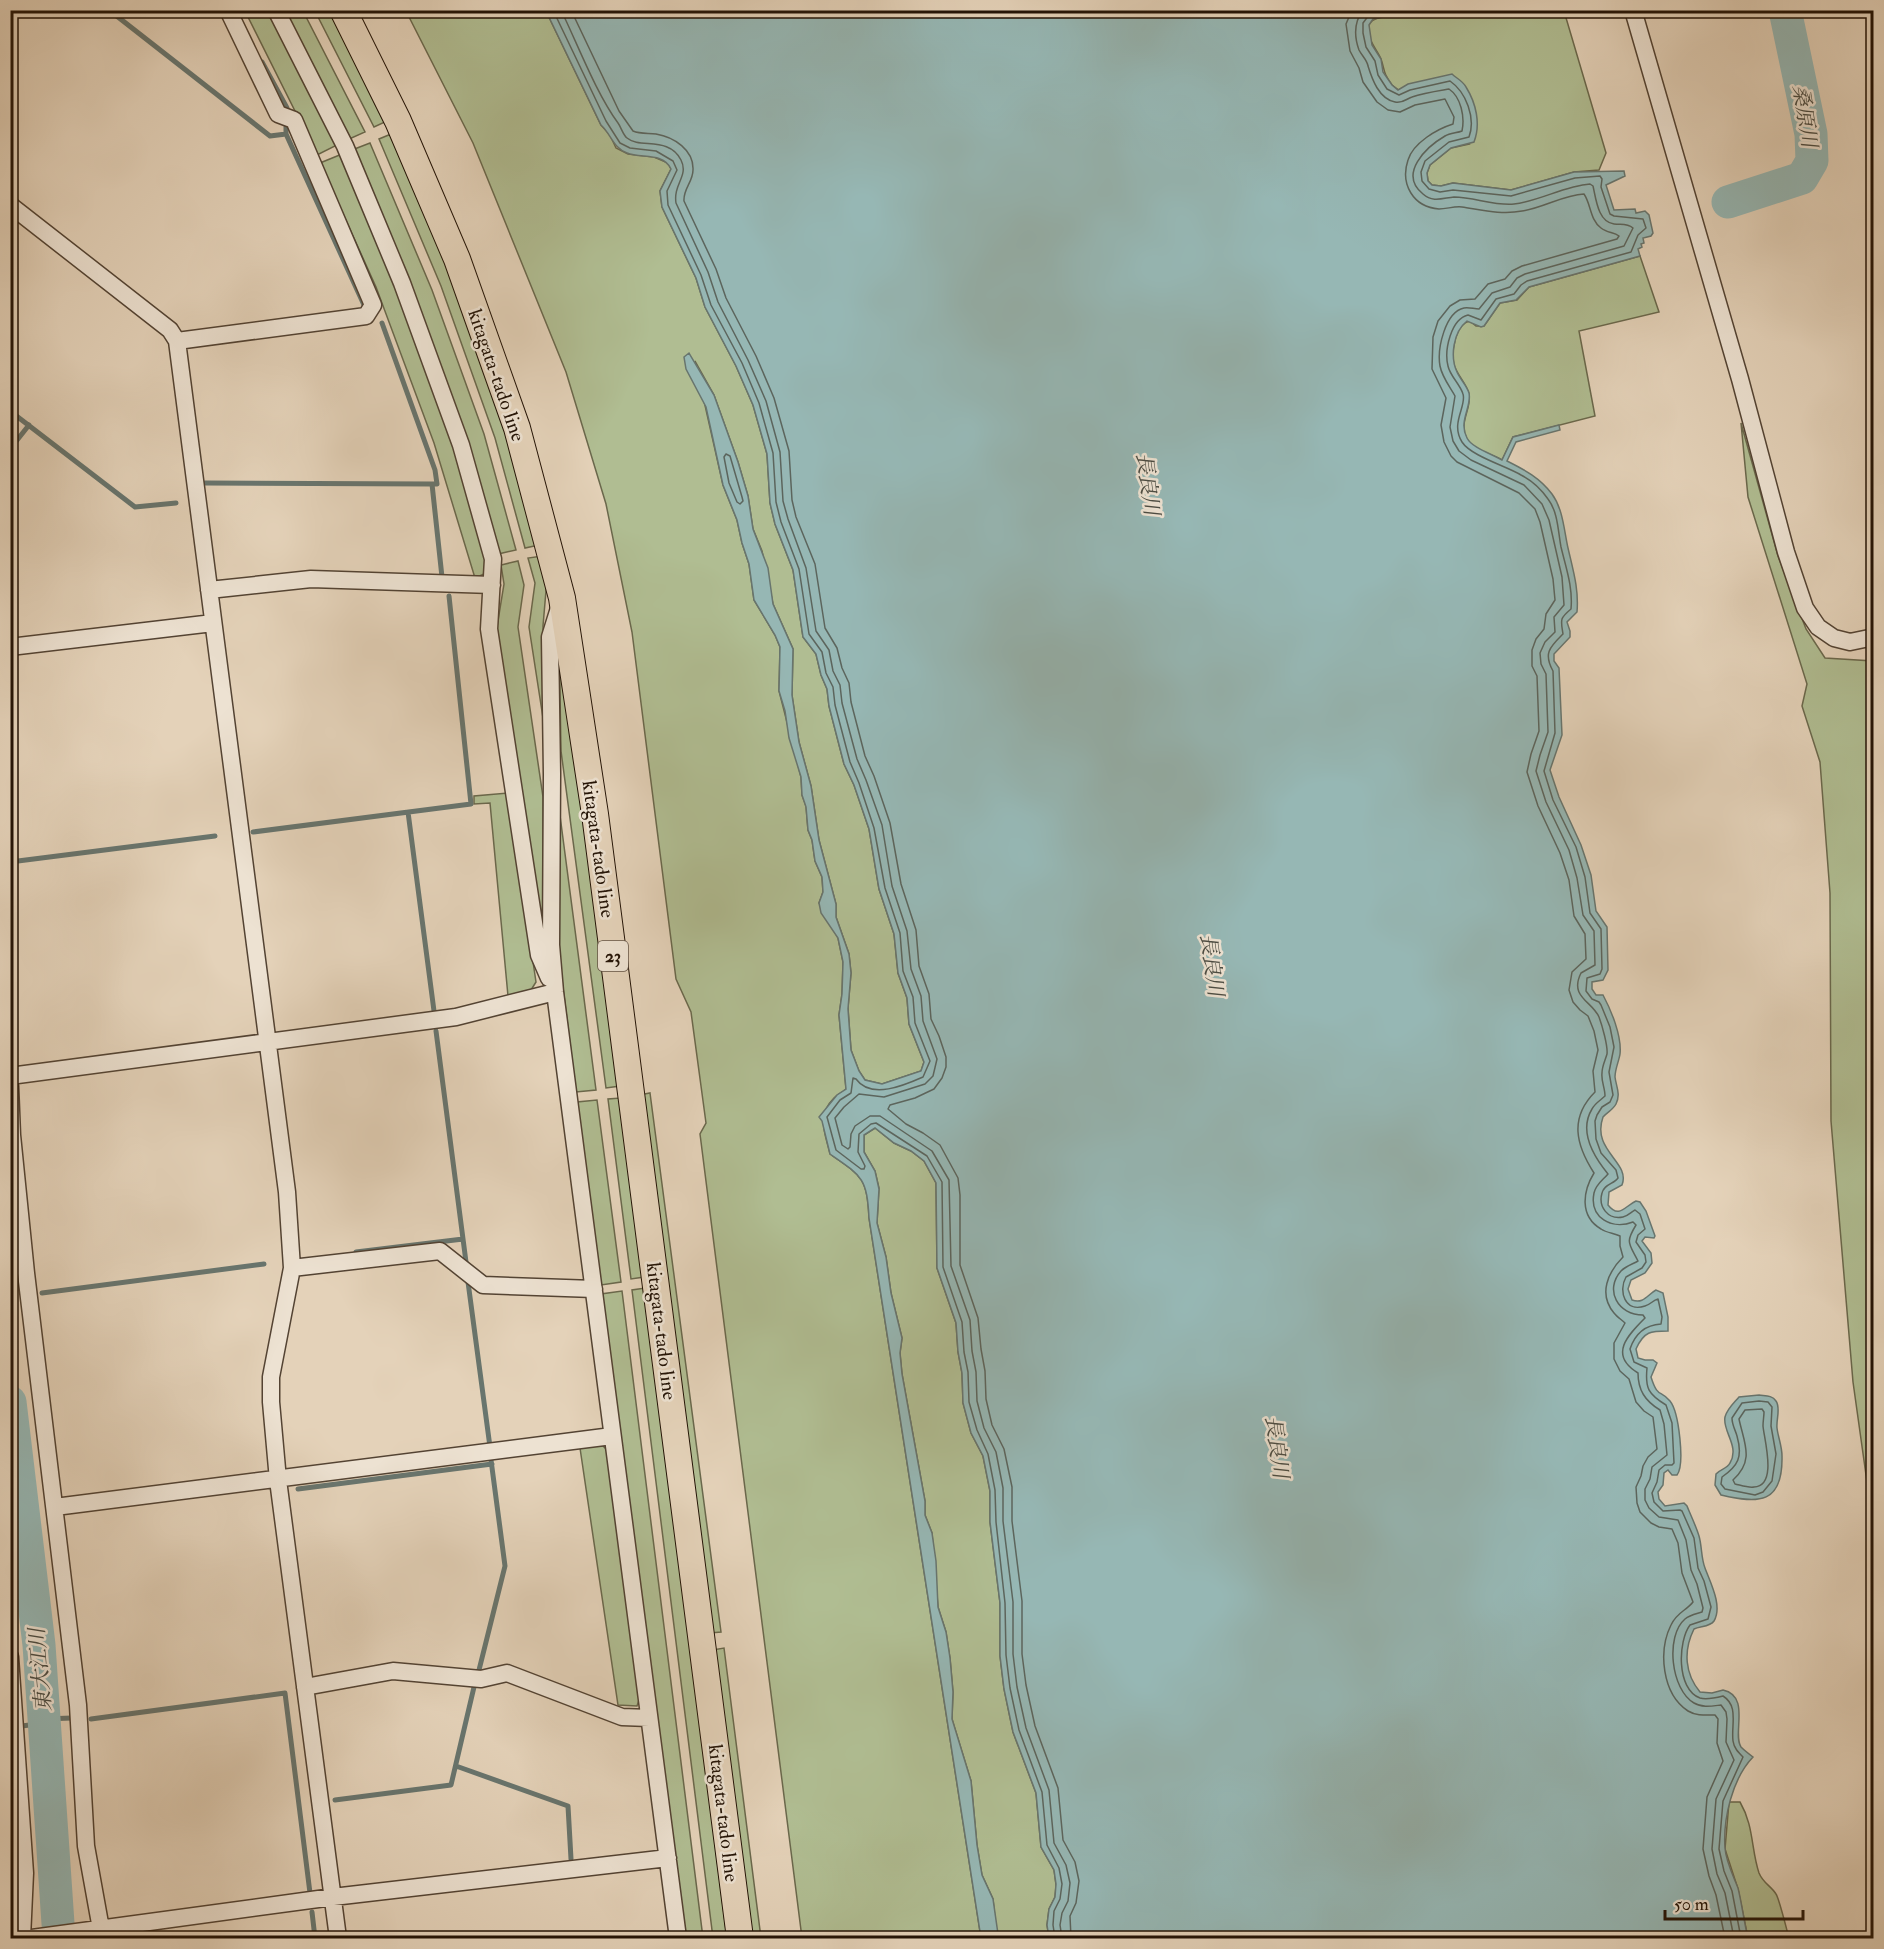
<svg xmlns="http://www.w3.org/2000/svg" width="1884" height="1949" font-family="'IM FELL Double Pica','Noto Serif JP',serif">
<style>
.green{fill:#b0bd92;stroke:#6a684c;stroke-width:1.5}
.water{fill:#96b7b4;stroke:#68756e;stroke-width:1.5}
.lines{fill:none;stroke-linecap:round;stroke-linejoin:round}
.shore{stroke:#5c655d;stroke-width:1.5}
.stream{stroke:#68756e;stroke-width:5}
.river{stroke:#96b7b4;stroke-width:33}
.street-casing{stroke:#534333;stroke-width:19}
.primary-casing{stroke:#231306;stroke-width:28}
.street{stroke:#ede2d2;stroke-width:16}
.primary{stroke:#e4d2b9;stroke-width:26}
.labels{text-anchor:middle;stroke-width:5;stroke-linejoin:round;paint-order:stroke}
.shield{fill:#ede2d2;stroke:#605143;stroke-width:1.5}
.shield-label{font-size:18px;font-weight:bold;fill:#231306}
.street-label{font-size:20px;fill:#231306;stroke:#ede2d2}
.water-label{font-size:21px;font-style:italic;fill:#4b4c43;stroke:#ede2d2}
</style>
<rect width="100%" height="100%" fill="#e4d2b9"/>
<filter id="stains"><feTurbulence type="fractalNoise" baseFrequency=".00333" numOctaves="4"/><feColorMatrix values="0 0 0 0 .2 0 0 0 0 .09 0 0 0 0 .02 0 0 0 .5 -.17"/></filter>
<radialGradient id="worn" r=".72"><stop offset=".6" stop-color="#630" stop-opacity="0"/><stop offset="1" stop-color="#630" stop-opacity=".3"/></radialGradient>
<path class="green" d="M245 11H269L337 145 317 155Z
M282 11H303L365 132 347 140Z
M315 11H329L385 122 374 127Z
M406 11H546L601 125 610 135 616 148 628 154 654 157 668 163 671 169 660 191 662 207 696 278 705 307 736 366 753 405 767 454 770 503 775 524 793 570 803 637 816 654 821 675 827 689 829 706 844 764 854 785 869 829 879 889 894 934 898 973 907 998 909 1024 924 1062 921 1071 882 1084 865 1080 859 1071 851 1050 848 1008 851 973 849 954 836 917V904L819 840 811 786 799 742 792 695 793 649 773 604 762 551 753 529 748 496 738 462 714 395 695 361 723 485 737 520 742 543 749 564 754 600 775 635 780 647 779 691 801 777 802 795 806 806 808 830 812 840 815 861 822 877 823 892 819 903 838 938 843 962 842 994 839 1015 846 1089C842 1093 838 1094 834 1098 816 1116 825 1132 830 1154 862 1176 867 1178 869 1218L981 1938H802L700 1134 706 1123 691 1012 676 979 632 632 606 504 566 372 473 143Z
M1414 11H1564L1606 153 1599 170 1574 172 1511 190 1453 183 1441 186 1432 185 1428 181 1427 173 1430 165 1451 148 1469 144 1392 85C1383 73 1385 71 1381 59 1377 49 1360 31 1372 21 1379 15 1404 13 1414 11Z
M391 134 452 277 508 431 539 545 525 548 495 438 441 286 379 139Z
M370 143 432 290 484 434 516 550 498 554 352 150Z
M342 154 396 285 455 446 488 565 484 574 475 578 434 443 376 287 320 163Z
M1640 256 1659 312 1579 331 1595 416 1513 437 1502 460C1491 454 1473 450 1467 439 1458 422 1472 409 1469 394 1467 384 1457 375 1454 365 1451 353 1455 324 1470 321L1476 326H1484L1500 303 1517 300 1529 287Z
M1741 423 1778 556 1806 629 1825 658 1873 661V1525L1853 1382 1831 1121 1830 893 1820 762 1802 706 1807 684 1748 497Z
M542 556 547 579 543 626 547 744 529 627 535 583 528 558Z
M518 561 524 585 518 627 543 797V942L497 627 504 584 501 565Z
M559 638 620 1086 606 1088 561 751Z
M508 793 536 982 531 990 508 996 490 803 474 804V796Z
M559 808 596 1090 576 1092 559 955Z
M650 1093 721 1632 710 1633 639 1095Z
M621 1098 644 1277 631 1279 608 1099Z
M597 1100 621 1282 601 1285 577 1102Z
M875 1128 894 1143 911 1151 924 1161 936 1183 937 1268 956 1323 958 1352 962 1373 963 1403 971 1433 983 1456 990 1491V1522L1000 1603V1656L1004 1689 1013 1732 1036 1793 1041 1847 1054 1870 1056 1885 1055 1897 1049 1909 1047 1925 1049 1938H997L993 1899 982 1875 977 1845 971 1781 952 1719 953 1692 950 1658 946 1632 938 1607 932 1533 925 1515V1501L902 1374 900 1353 902 1338 891 1293 886 1257 877 1223 879 1188 875 1171 864 1152V1135Z
M645 1288 727 1938H713L632 1290Z
M622 1291 703 1938H686L601 1294Z
M602 1445 608 1451 639 1700 637 1706 618 1705 580 1448Z
M724 1648 761 1938H750L712 1650Z
M1729 1802H1740C1754 1826 1751 1849 1759 1873 1763 1883 1771 1886 1776 1894 1779 1898 1787 1931 1789 1938H1748L1738 1889 1725 1849Z"/>
<path class="water" d="M546 11H1414L1373 19 1369 25 1372 45 1381 59 1383 72 1392 85 1398 90 1408 84 1452 74C1456 78 1463 81 1466 87 1476 103 1481 124 1474 142L1451 148 1430 165 1427 173 1428 181 1432 185 1441 186 1453 183 1511 190 1574 172 1624 171 1625 176 1606 185 1614 210 1635 209 1636 213 1645 211 1649 215 1653 233 1651 236 1643 238 1644 243 1641 244 1642 247 1638 249 1640 256 1529 287 1516 300 1500 303 1484 326 1481 327 1467 321C1453 332 1450 357 1457 372 1460 379 1467 386 1469 393 1472 407 1458 421 1467 438 1472 448 1492 454 1502 460L1513 437 1559 425 1560 430 1516 442 1507 461C1525 470 1540 478 1552 494 1563 509 1564 530 1568 548 1573 570 1579 589 1577 612L1567 622 1570 631V637L1554 654V661L1559 668 1562 735 1550 770 1559 797 1581 845 1591 875 1596 911 1607 927 1608 970 1603 980 1592 982V989L1596 995H1603C1611 1010 1622 1036 1620 1054 1619 1061 1615 1069 1615 1077 1616 1086 1621 1094 1616 1104 1613 1110 1607 1112 1603 1117 1591 1151 1631 1162 1622 1185L1609 1192 1608 1205C1619 1219 1625 1206 1636 1201L1640 1202 1646 1211 1655 1236 1654 1238 1645 1237 1642 1241 1651 1253 1652 1263 1645 1273 1631 1280 1628 1289 1632 1300C1644 1304 1647 1295 1656 1290L1663 1293 1668 1317V1331C1651 1331 1644 1331 1636 1349L1638 1358 1645 1360H1653L1657 1363 1651 1377C1658 1399 1660 1389 1670 1401 1679 1412 1685 1465 1677 1475H1672L1668 1470 1664 1473 1663 1485 1658 1492 1659 1499 1665 1506 1684 1503 1687 1506C1691 1516 1696 1526 1699 1536 1702 1546 1701 1558 1705 1568 1710 1582 1723 1606 1714 1621 1710 1627 1700 1626 1694 1629 1683 1651 1685 1674 1700 1692L1712 1693 1723 1690C1751 1696 1732 1734 1741 1747 1744 1750 1749 1754 1753 1757 1732 1779 1723 1819 1725 1848 1726 1862 1733 1875 1738 1888 1742 1904 1744 1922 1748 1938H1049L1047 1925 1049 1909 1055 1897 1056 1884 1054 1870 1041 1847 1036 1793 1013 1732 1004 1689 1000 1656V1603L990 1522V1491L983 1456 971 1433 963 1403 962 1373 958 1352 956 1323 937 1268 936 1183 924 1161 911 1151 894 1143 875 1128 864 1135V1152L875 1171 879 1189 877 1223 886 1257 891 1293 902 1338 900 1353 902 1374 925 1501V1515L932 1533 936 1561 938 1607 946 1632 950 1658 953 1692 952 1719 971 1781 977 1845 982 1875 993 1899 998 1934 997 1938H981L869 1218C867 1178 862 1176 830 1154L822 1121 819 1117 837 1095 846 1089 839 1015 842 994 843 962 838 938 821 913 819 903 823 892 822 877 815 861 812 840 808 830 806 807 802 795 801 777 789 738 785 711 779 691 780 647 775 635 754 600 749 564 742 543 737 520 723 485 706 407 686 369 684 357 689 353 714 395 738 462 748 496 753 529 768 568 773 604 793 649 792 695 799 742 811 786 819 840 836 904V917L849 954 851 973 848 1009 851 1050 859 1071 865 1080 882 1084 921 1071 924 1062 909 1024 907 998 898 973 894 934 879 889 869 829 854 785 844 764 829 706 827 689 821 675 816 654 803 637 793 570 775 524 770 503 767 454 753 405 736 366 705 307 696 278 662 207 660 191 671 169C663 152 641 159 627 153 613 148 611 134 601 125Z
M1759 1395C1765 1396 1772 1395 1776 1401 1781 1408 1776 1420 1777 1428 1778 1437 1782 1446 1782 1456 1783 1504 1759 1504 1721 1495L1715 1485 1716 1474C1720 1469 1727 1469 1730 1463 1740 1446 1722 1431 1725 1417 1727 1409 1734 1403 1739 1397Z"/>
<g class="lines">
<path class="shore" d="M553 10 606 121 620 143 630 148 656 151 673 161 677 170 667 191 668 205 701 275 711 305 742 363 759 403 773 453 776 502 781 522 799 569 809 634 822 652 826 673 833 687 835 705 850 762 859 783 874 828 885 888 900 933 903 971 913 997 915 1023 930 1061 923 1077C905 1085 871 1100 856 1079L853 1078 851 1093 840 1100 827 1117 836 1150 861 1169H864L865 1166 858 1152 859 1134 871 1124 876 1123 927 1156 942 1182 943 1267 962 1322 964 1352 968 1372 969 1402 977 1430 988 1454 995 1490 996 1522 1005 1603 1006 1655 1010 1688 1019 1730 1042 1792 1047 1845 1059 1868 1062 1884 1060 1899 1054 1911 1053 1925 1055 1938
M561 10C578 45 596 93 618 123 621 127 623 135 627 138 640 149 669 136 681 160 689 176 673 184 676 203L708 272 718 302 748 360 766 401 780 452 783 501 788 519 806 568 816 631 829 650 833 671 840 685 842 703 857 759 866 780 882 825 892 886 907 931 911 969 921 996 923 1021 937 1059 933 1076 925 1084 884 1097 859 1094 844 1107 835 1118 842 1145 848 1149 850 1147 851 1134 855 1126 870 1116H880L932 1151 949 1180 951 1266 970 1320 972 1351 976 1372 977 1401 984 1428 996 1452 1003 1488V1521L1013 1602V1654L1017 1687 1026 1728 1049 1790 1054 1843 1066 1865 1070 1883 1068 1901 1062 1913 1060 1925 1062 1938
M571 10 619 111 633 131C640 134 648 133 656 134 674 137 694 150 693 170 693 182 683 189 684 201L716 269 726 298 756 356 774 398 789 451 792 500 796 517 815 564 825 628 837 648 842 668 849 683 851 702 865 756 874 776 890 823 901 884 916 930 919 966 929 994 931 1019 939 1036 946 1057V1067L942 1078 934 1089 915 1098 890 1105 888 1109 906 1124 923 1133 940 1145 958 1178 960 1195V1265L978 1318 981 1349 985 1371 986 1399 992 1425 1004 1449 1012 1487V1521L1022 1601V1654L1026 1685 1035 1726 1058 1788 1063 1840 1075 1862 1079 1881 1076 1903 1070 1916 1071 1938
M1352 10 1346 24 1350 51 1359 68 1363 82 1377 102 1388 110 1400 112 1415 105 1445 99 1454 117 1453 124C1437 129 1413 143 1408 160 1400 184 1413 207 1439 209 1447 209 1454 206 1462 207 1482 210 1502 215 1522 211 1543 208 1563 195 1584 194 1591 204 1590 220 1601 228 1607 233 1614 232 1619 236L1617 239 1522 266 1512 271 1505 279 1488 284 1475 299 1460 300 1450 306 1438 321 1433 337 1432 369 1446 398 1441 425 1444 442 1451 456 1457 462 1519 493 1535 509 1540 522 1553 579 1555 600 1546 614 1544 629 1536 639 1532 650V666L1537 676 1539 731 1531 754 1527 772 1538 806 1560 853 1569 880 1574 916 1585 934 1586 959 1572 972 1569 990 1573 1002 1580 1010 1588 1016 1594 1031 1598 1050 1593 1071 1595 1092C1569 1118 1576 1145 1594 1173 1583 1191 1579 1216 1601 1229 1607 1233 1614 1233 1620 1236V1246L1623 1257C1608 1272 1598 1294 1614 1313 1617 1317 1622 1320 1625 1323L1614 1343V1359L1620 1371 1629 1379 1636 1402 1644 1411 1653 1417 1657 1449 1648 1457 1643 1466 1641 1476 1636 1487 1637 1503 1640 1512 1651 1523 1659 1527 1672 1529 1678 1543 1682 1573 1693 1602C1686 1611 1677 1612 1671 1625 1658 1651 1662 1694 1688 1711 1696 1716 1706 1715 1715 1715L1718 1719 1717 1743 1723 1761 1707 1797 1703 1849 1709 1876 1716 1895 1725 1938
M1363 10C1354 22 1354 36 1359 50 1362 56 1367 60 1368 66 1372 79 1379 99 1395 102 1402 104 1406 99 1412 97 1423 93 1437 91 1449 89 1461 97 1465 117 1462 131 1457 133 1450 133 1445 136 1426 147 1398 174 1423 194 1433 203 1443 198 1454 197 1474 197 1494 206 1514 204 1540 201 1564 186 1590 184L1593 186C1596 199 1598 222 1614 224 1621 225 1627 223 1633 228L1624 246 1525 274 1517 278 1510 287 1492 293 1479 309C1474 309 1469 307 1464 308 1445 312 1437 349 1440 366 1442 377 1450 387 1455 396L1450 427 1453 441 1459 451 1471 460 1524 485 1542 504 1549 520 1562 577 1564 605 1554 617 1555 632 1545 642 1540 653 1541 664 1546 674 1548 732 1540 755 1536 771 1546 802 1569 850 1577 878 1583 915 1594 931 1595 965 1581 973C1569 997 1592 1001 1599 1017 1602 1025 1608 1046 1607 1054 1605 1061 1602 1066 1602 1073 1601 1081 1605 1088 1605 1096 1601 1100 1595 1103 1592 1109 1578 1132 1594 1157 1608 1174 1603 1180 1596 1184 1594 1193 1589 1218 1612 1230 1633 1222L1636 1225C1625 1243 1629 1243 1638 1261 1633 1264 1626 1266 1621 1271 1604 1290 1618 1315 1643 1315L1645 1318C1628 1335 1608 1355 1638 1373 1638 1390 1645 1401 1660 1410L1664 1424 1667 1455 1652 1467 1650 1479 1645 1489V1500L1649 1508 1659 1517 1678 1520 1686 1540 1691 1570 1697 1584 1703 1608 1702 1612C1696 1614 1690 1615 1685 1619 1665 1636 1671 1690 1694 1703 1702 1708 1712 1706 1721 1705L1726 1712 1727 1719 1726 1742 1734 1760 1716 1799 1712 1849 1717 1874 1725 1893 1734 1938
M1385 10 1369 15 1363 23V33L1366 47 1375 61 1378 75 1387 89 1399 95 1410 90 1450 81C1466 92 1476 118 1469 137L1449 142 1425 161 1421 172 1422 181 1429 189 1440 192 1453 190 1511 196 1575 178 1600 176 1602 179 1601 187 1610 214 1614 216 1643 219 1646 228 1638 235 1631 252 1527 281 1521 285 1514 294 1496 299 1481 320 1468 315C1451 319 1444 350 1448 366 1450 376 1460 384 1463 394 1467 406 1450 423 1462 442 1471 456 1506 466 1521 475 1531 480 1541 489 1548 499 1558 512 1558 531 1561 547 1566 568 1573 587 1571 609 1559 619 1561 620 1563 634 1550 647 1543 653 1553 671L1555 733 1544 771 1553 800 1576 847 1585 877 1590 913 1601 929 1602 969 1600 974 1587 978 1586 991 1592 999 1599 1002 1601 1005 1610 1027 1614 1047 1609 1072 1613 1095 1610 1102 1602 1107 1597 1115 1595 1121 1596 1139 1601 1153 1616 1170 1618 1178C1614 1184 1604 1184 1602 1193 1598 1207 1608 1220 1623 1217 1628 1216 1631 1212 1635 1210L1640 1214 1645 1229 1638 1235 1636 1242 1645 1255 1646 1262 1642 1268 1626 1277C1618 1291 1625 1313 1645 1306 1650 1305 1653 1300 1658 1299L1662 1317 1661 1324C1645 1325 1635 1334 1630 1349L1634 1362 1647 1368C1645 1388 1648 1394 1666 1405L1672 1423 1674 1463 1672 1465H1665L1659 1470 1657 1482 1652 1493 1654 1502 1663 1511 1680 1510 1682 1511 1694 1538 1698 1568 1704 1581 1711 1607 1708 1619 1690 1625C1678 1641 1676 1689 1700 1698 1707 1700 1715 1698 1723 1696 1739 1706 1731 1725 1733 1741 1734 1748 1738 1752 1743 1757L1723 1801 1719 1849 1724 1871 1732 1891 1741 1938
M726 454 730 456 742 497 743 501 740 504 737 502 729 483 724 457Z
M1759 1401 1768 1402 1772 1407 1771 1426 1776 1454 1772 1481 1763 1492 1755 1495 1725 1489 1721 1484 1722 1477C1738 1466 1743 1457 1737 1436 1735 1429 1732 1425 1732 1418L1742 1403Z
M1762 1409 1764 1412C1764 1416 1763 1421 1763 1426 1764 1439 1778 1486 1754 1487 1748 1488 1740 1485 1735 1484L1733 1480C1755 1460 1744 1443 1739 1419L1745 1410Z"/>
<path class="stream" d="M109 10 270 136 286 134
M262 62 287 108V111
M286 127V134L364 305
M382 323 435 470 437 484H432L442 577
M10 411 135 507 176 503
M10 449 29 425
M205 483 432 484
M408 812 434 1011
M253 832 471 804 449 596
M10 862 215 836
M436 1031 466 1262
M356 1252 463 1239
M468 1282 490 1447
M42 1293 264 1264
M298 1489 492 1464
M479 1670 505 1566 491 1460
M44 1719 72 1718
M91 1719 285 1693 310 1893
M22 1726 44 1723
M456 1766 568 1806 571 1859
M335 1800 451 1785 474 1687
M312 1912 315 1938"/>
<path class="river" d="M1728 202 1802 178 1812 161 1811 134 1785 10
M10 1402 39 1645 59 1938"/>
<defs>
<path id="street" d="M276 10 345 146 402 283 461 445 493 559 489 629 539 955 549 978
M1633 10 1740 379 1786 552 1805 608 1818 627 1834 638 1850 642 1874 637
M10 205 170 330 177 341 287 1192 292 1268 271 1377V1402L278 1480 338 1938
M177 341 366 316 373 305 294 120 278 114 228 10
M209 590 311 579 492 585
M560 605 550 637 552 774 551 945 555 992 678 1938
M10 647 213 623
M10 1076 456 1017 555 992
M10 1086 12 1135 26 1273 78 1705 86 1846 101 1929V1938
M292 1268 440 1251 483 1285 594 1289
M55 1507 612 1436
M10 1657 25 1873 22 1938
M305 1687 393 1671 481 1679 507 1673 622 1717 649 1718
M32 1938 333 1897 668 1858"/>
<path id="primary" d="M343 10 398 121 457 259 517 428 562 598 595 814 740 1938"/>
</defs>
<use href="#street" class="street-casing"/>
<use href="#primary" class="primary-casing"/>
<use href="#street" class="street"/>
<use href="#primary" class="primary"/>
</g>
<g class="labels">
<rect class="shield" x="598" y="941" width="30" height="30" rx="4.5"/>
<g class="shield-label">
<text x="613" y="962">23</text>
</g>
<g class="street-label">
<text transform="translate(497 375) rotate(71)" y="7">kitagata-tado line</text>
<text transform="translate(599 849) rotate(82)" y="7">kitagata-tado line</text>
<text transform="translate(662 1331) rotate(83)" y="7">kitagata-tado line</text>
<text transform="translate(724 1813) rotate(83)" y="7">kitagata-tado line</text>
</g>
<g class="water-label">
<text transform="translate(1805 116) rotate(81)" y="7">桑原川</text>
<text transform="translate(1148 484) rotate(82)" y="7">長良川</text>
<text transform="translate(1212 965) rotate(82)" y="7">長良川</text>
<text transform="translate(1277 1447) rotate(82)" y="7">長良川</text>
<text transform="translate(40 1670) rotate(-95)" y="7">東大江川</text>
</g>
</g>
<rect width="1884" height="1949" fill="none" stroke="#e4d2b9" stroke-width="36"/>
<rect x="12" y="12" width="1860" height="1925" fill="none" stroke="#231306" stroke-width="3"/>
<rect x="18" y="18" width="1848" height="1913" fill="none" stroke="#231306" stroke-width="1.5"/>
<path d="M1665 1910v9h138v-9" fill="none" stroke="#231306" stroke-width="3"/>
<text x="1674" y="1910" font-size="18" fill="#231306" stroke="#ede2d2" stroke-width="4.5" paint-order="stroke">50 m</text>
<rect width="100%" height="100%" filter="url(#stains)"/>
<rect width="100%" height="100%" fill="url(#worn)"/>
</svg>
